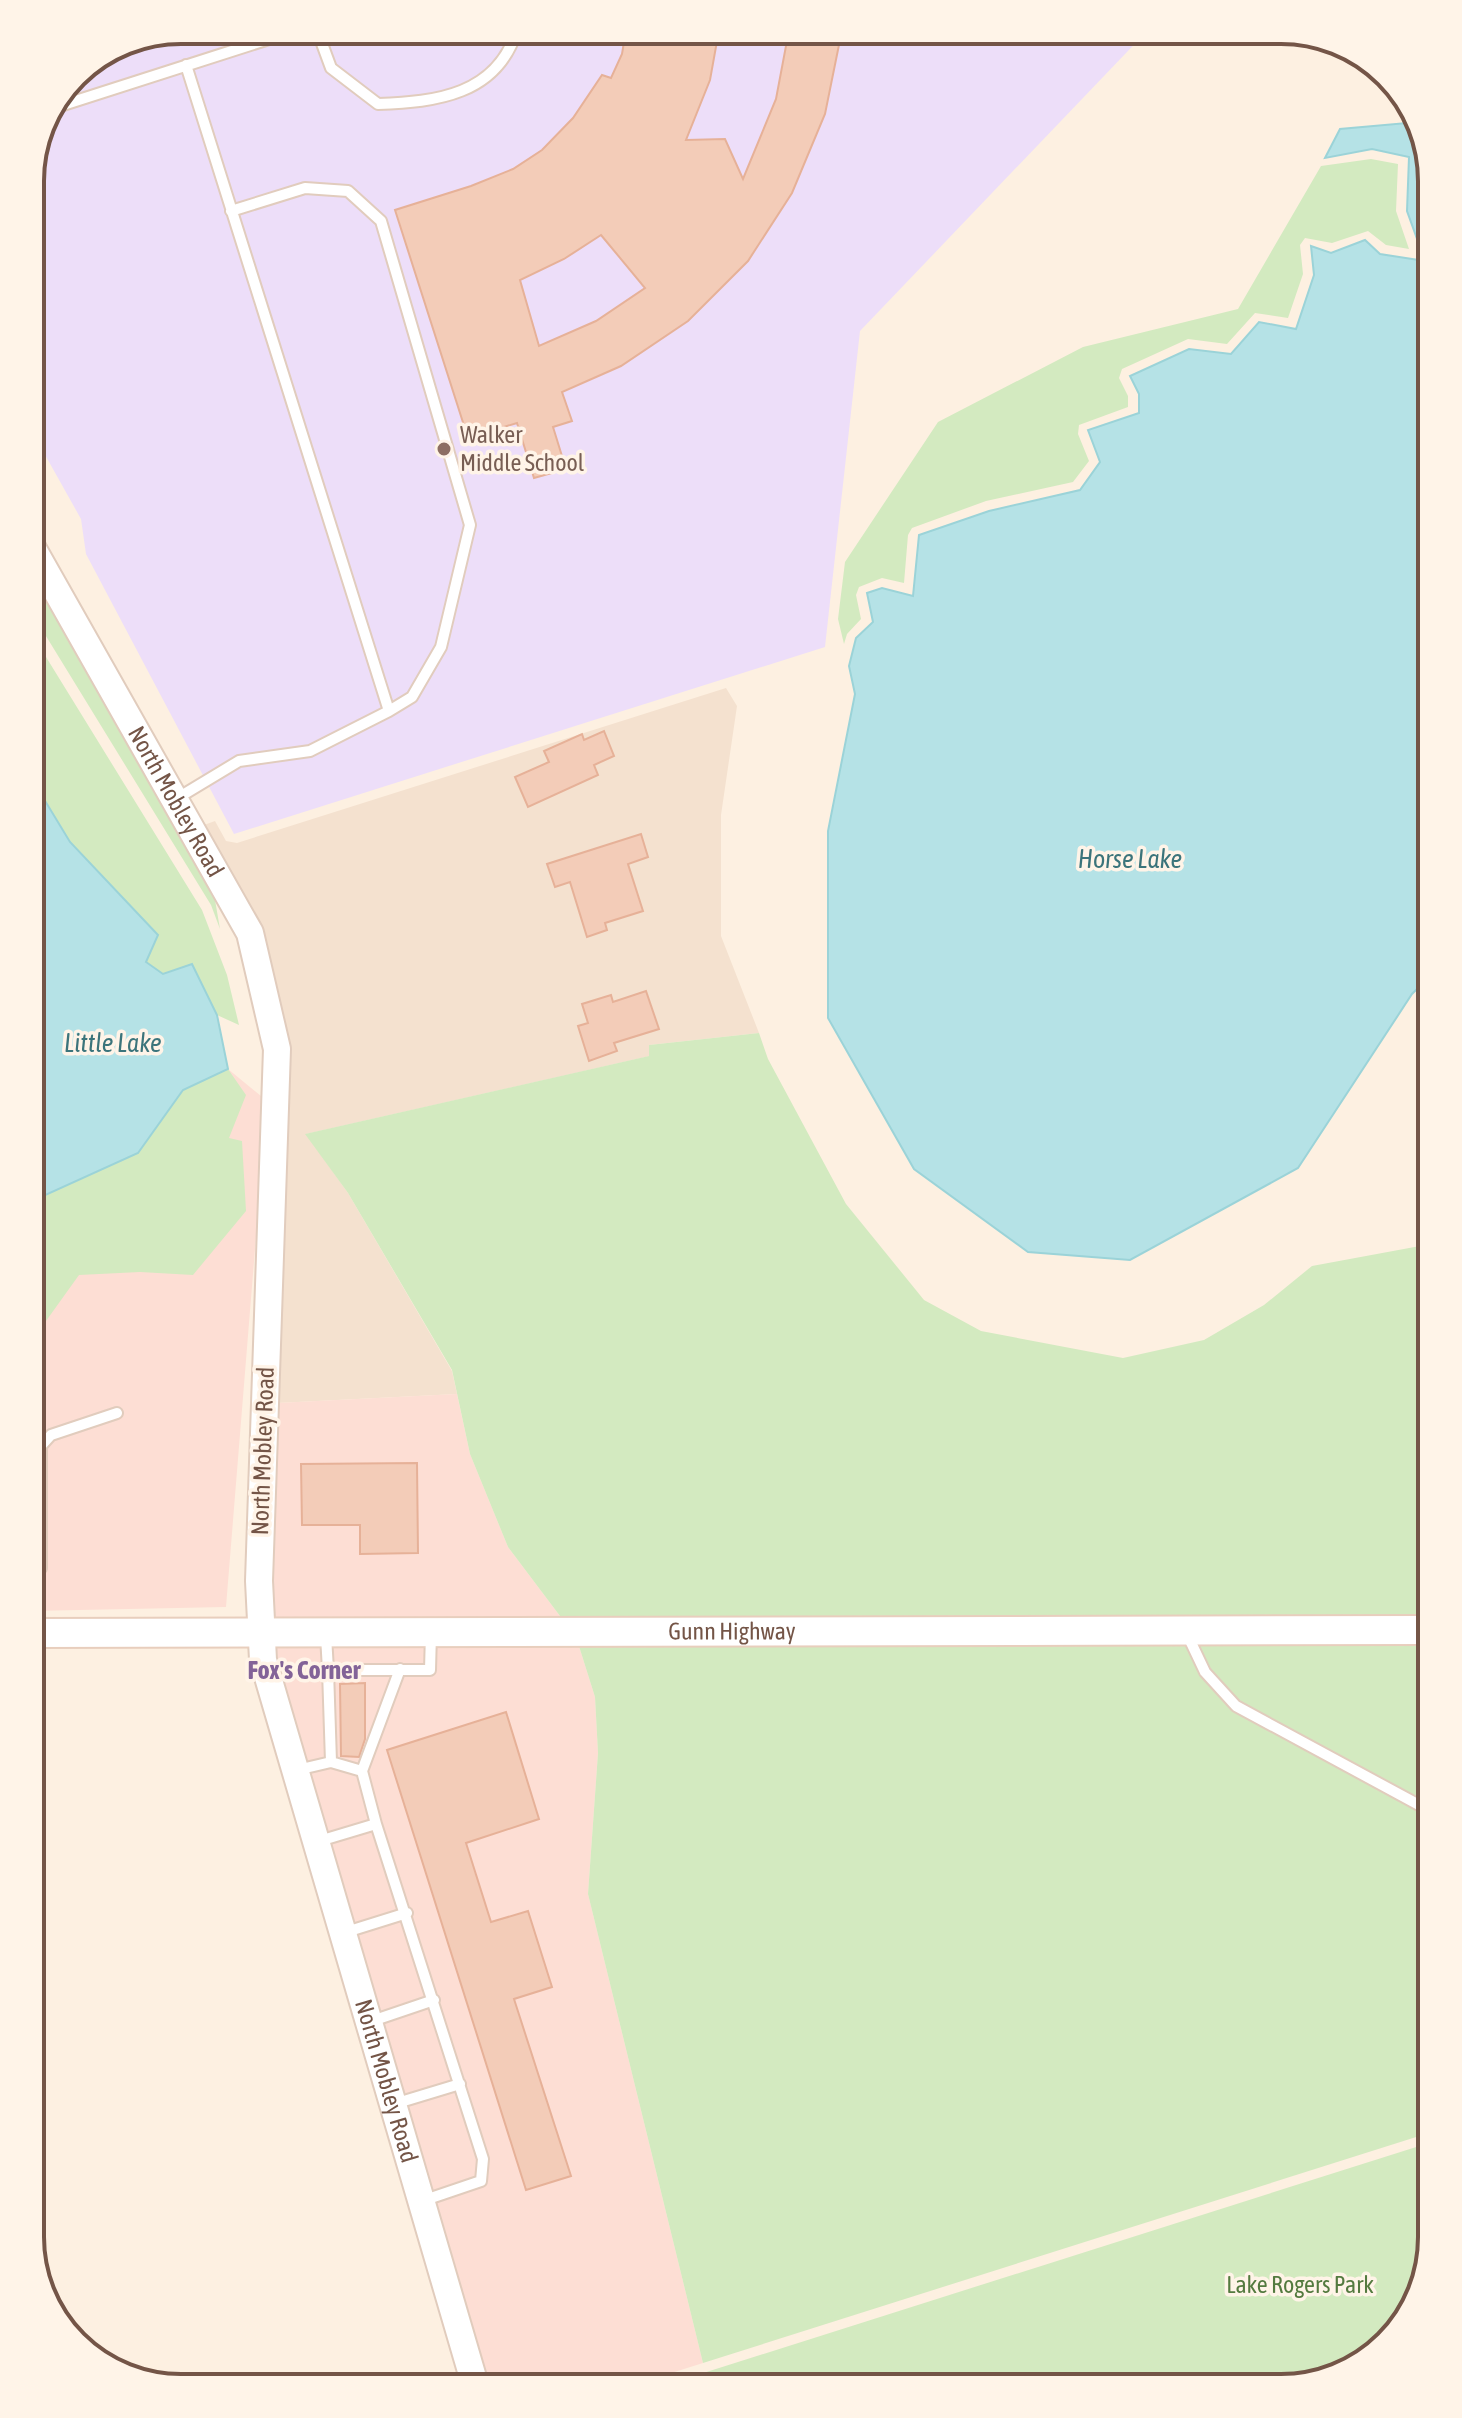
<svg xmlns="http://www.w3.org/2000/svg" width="1462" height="2418" font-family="'Asap Condensed',sans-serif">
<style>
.residential{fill:#f4e1cf}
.commercial{fill:#fdded4}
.education{fill:#eddef9}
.green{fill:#d3eac0}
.water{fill:#b5e2e6;stroke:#9bd3d8;stroke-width:2}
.building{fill:#f3ccb8;stroke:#e6b198;stroke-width:2;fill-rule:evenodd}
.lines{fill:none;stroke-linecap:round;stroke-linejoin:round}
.service-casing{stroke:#e1ccbd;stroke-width:14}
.tertiary-casing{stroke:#e1ccbd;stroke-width:30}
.secondary-casing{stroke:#e8cebd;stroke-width:32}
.service{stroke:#fff;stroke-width:10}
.tertiary{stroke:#fff;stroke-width:26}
.secondary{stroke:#fff;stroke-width:28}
.education-dot{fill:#8d6e63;stroke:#fff4e8;stroke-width:3}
.labels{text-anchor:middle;stroke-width:7;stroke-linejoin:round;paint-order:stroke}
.education-label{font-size:24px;fill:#785e54;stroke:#fff4e8;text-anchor:start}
.street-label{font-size:24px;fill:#745547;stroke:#fff4e8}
.park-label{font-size:24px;fill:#547a3f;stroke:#fff4e8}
.water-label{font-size:26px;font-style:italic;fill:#3b747b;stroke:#fff4e8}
.neighbourhood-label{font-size:26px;font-weight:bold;fill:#836398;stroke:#fff4e8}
.rim{fill:none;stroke:#745547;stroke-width:4}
</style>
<rect width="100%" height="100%" fill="#fdf0e1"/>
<path class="residential" d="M1251 30H1291L1352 51Z
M726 688 737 706 721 815V936L759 1033 649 1045 650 1056 306 1134 348 1193 452 1371 457 1394 277 1403 290 1046 204 825 215 821 226 841 237 843Z"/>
<path class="commercial" d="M228 1069 267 1101 226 1607 30 1611V1202L69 1187 183 1090Z
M457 1394 470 1454 508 1547 563 1620H272L277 1403Z
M273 1643H578L595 1697 598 1753 588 1894 703 2363 624 2388H489L281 1685Z"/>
<path class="education" d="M181 30H1148L860 331 825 647 234 834 86 554 81 519 30 428V172L75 74 124 41Z"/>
<path class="green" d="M1371 159 1398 164 1396 211 1409 249 1386 245 1368 231 1332 243 1305 238 1300 245 1303 274 1288 318 1255 313 1227 344 1188 339 1122 369 1119 378 1128 396V407L1079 425 1078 434 1089 461 1073 482 986 501 912 528 908 535 904 583 882 578 859 587 856 595 861 619 847 634 844 644 838 619 845 562 938 422 1083 347 1238 309 1321 166Z
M30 570 214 894 220 929 211 905 30 610Z
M30 631 202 910 227 975 239 1025 217 1015 192 964 163 974 145 962 158 935 70 842 30 776Z
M759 1033 768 1059 846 1204 924 1300 981 1331 1123 1358 1204 1340 1264 1305 1312 1266 1420 1246 1432 1251V1619L563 1620 508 1547 470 1454 452 1370 348 1193 305 1134 649 1056V1045Z
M228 1069 246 1095 229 1138 242 1141 246 1211 193 1275 140 1272 79 1275 46 1321 30 1328V1202L138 1153 183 1090Z
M1432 1641V2132L703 2363 588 1894 598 1753 595 1697 578 1643Z
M1432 2142V2237L1407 2320 1348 2372 1281 2388H656Z"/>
<path class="water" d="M1418 122 1432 181V974L1412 994 1298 1168 1130 1260 1028 1252 914 1169 828 1018V831L855 694 849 666 856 638 873 622 867 593 882 588 913 596 919 535 989 511 1080 490 1100 462 1088 430 1139 413V394L1130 376 1189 349 1231 354 1259 322 1296 329 1314 275 1311 246 1331 253 1365 240 1380 254 1425 261 1407 211 1409 157 1372 149 1325 158 1340 129Z
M30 776 70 842 158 935 146 962 163 974 192 964 217 1015 228 1069 183 1090 138 1153 30 1202Z"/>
<path class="building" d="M626 30H719L710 80 686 140 725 139 743 179 776 99 789 30H842L825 114 792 193 748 261 688 321 621 366 562 392 572 421 553 427 566 469 534 478 517 423 468 438 395 210 471 186 513 169 542 150 573 118 602 75 611 78 622 54ZM601 235 645 288 596 321 539 346 520 280 564 259Z
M604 731 614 756 594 765 598 775 528 807 515 777 549 762 544 751 582 734 584 740Z
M641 834 648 857 628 864 643 911 605 923 607 930 587 937 570 882 555 887 547 864Z
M646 991 659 1029 614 1043 617 1051 589 1061 578 1026 588 1023 582 1004 611 995 613 1002Z
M417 1463 418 1553 360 1554V1525H302L301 1464Z
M365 1683V1739L359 1757 341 1756 340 1684Z
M506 1712 539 1819 466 1843 491 1922 528 1911 552 1987 514 1999 571 2176 526 2190 387 1750Z"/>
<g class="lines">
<defs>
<path id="service" d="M317 30 331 68 378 104C436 102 497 95 517 30
M186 65 389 711 412 697 441 647 470 525 381 221 348 191 305 188 231 211
M60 106 297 30
M176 799 239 761 310 751 389 711
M30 1575 41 1568V1446L51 1435 117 1413
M1186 1632 1205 1672 1236 1706 1432 1812
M326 1636 328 1670
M331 1762 328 1670H430L431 1633
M297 1770 331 1762 362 1771 376 1824
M362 1771 400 1669
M316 1842 376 1824 483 2159 481 2181 422 2201
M343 1933 407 1913
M369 2022 434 2000
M394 2104 460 2084"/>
<g id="tertiary">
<path id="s1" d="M30 544 250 933 277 1049 259 1581 263 1660 476 2388"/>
</g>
<g id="secondary">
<path id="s2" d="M30 1633 1432 1630"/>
</g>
</defs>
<use href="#service" class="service-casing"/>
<use href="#tertiary" class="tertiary-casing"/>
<use href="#secondary" class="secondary-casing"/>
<use href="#service" class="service"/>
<use href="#tertiary" class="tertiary"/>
<use href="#secondary" class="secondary"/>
</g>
<circle class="education-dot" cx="444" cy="449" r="8"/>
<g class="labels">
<g class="education-label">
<text x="460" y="443">Walker<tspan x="460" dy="28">Middle School</tspan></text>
</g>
<g class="street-label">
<text dy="8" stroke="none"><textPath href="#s1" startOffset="296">North Mobley Road</textPath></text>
<text transform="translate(263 1451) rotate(-88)" y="8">North Mobley Road</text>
<text dy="8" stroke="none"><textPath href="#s2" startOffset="702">Gunn Highway</textPath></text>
<text dy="8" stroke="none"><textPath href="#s1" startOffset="1616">North Mobley Road</textPath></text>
</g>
<g class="park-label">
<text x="1300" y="2293">Lake Rogers Park</text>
</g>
<g class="water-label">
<text x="1130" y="868">Horse Lake</text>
<text x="113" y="1052">Little Lake</text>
</g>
<g class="neighbourhood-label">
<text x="304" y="1679">Fox's Corner</text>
</g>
</g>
<path d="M0 0H1462V2418H0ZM181 44H1281A137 137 0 0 1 1418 181V2237A137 137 0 0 1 1281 2374H181A137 137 0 0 1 44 2237V181A137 137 0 0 1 181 44Z" fill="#fff4e8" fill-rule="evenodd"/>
<path class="rim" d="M181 44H1281A137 137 0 0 1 1418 181V2237A137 137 0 0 1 1281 2374H181A137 137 0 0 1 44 2237V181A137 137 0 0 1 181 44Z"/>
</svg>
